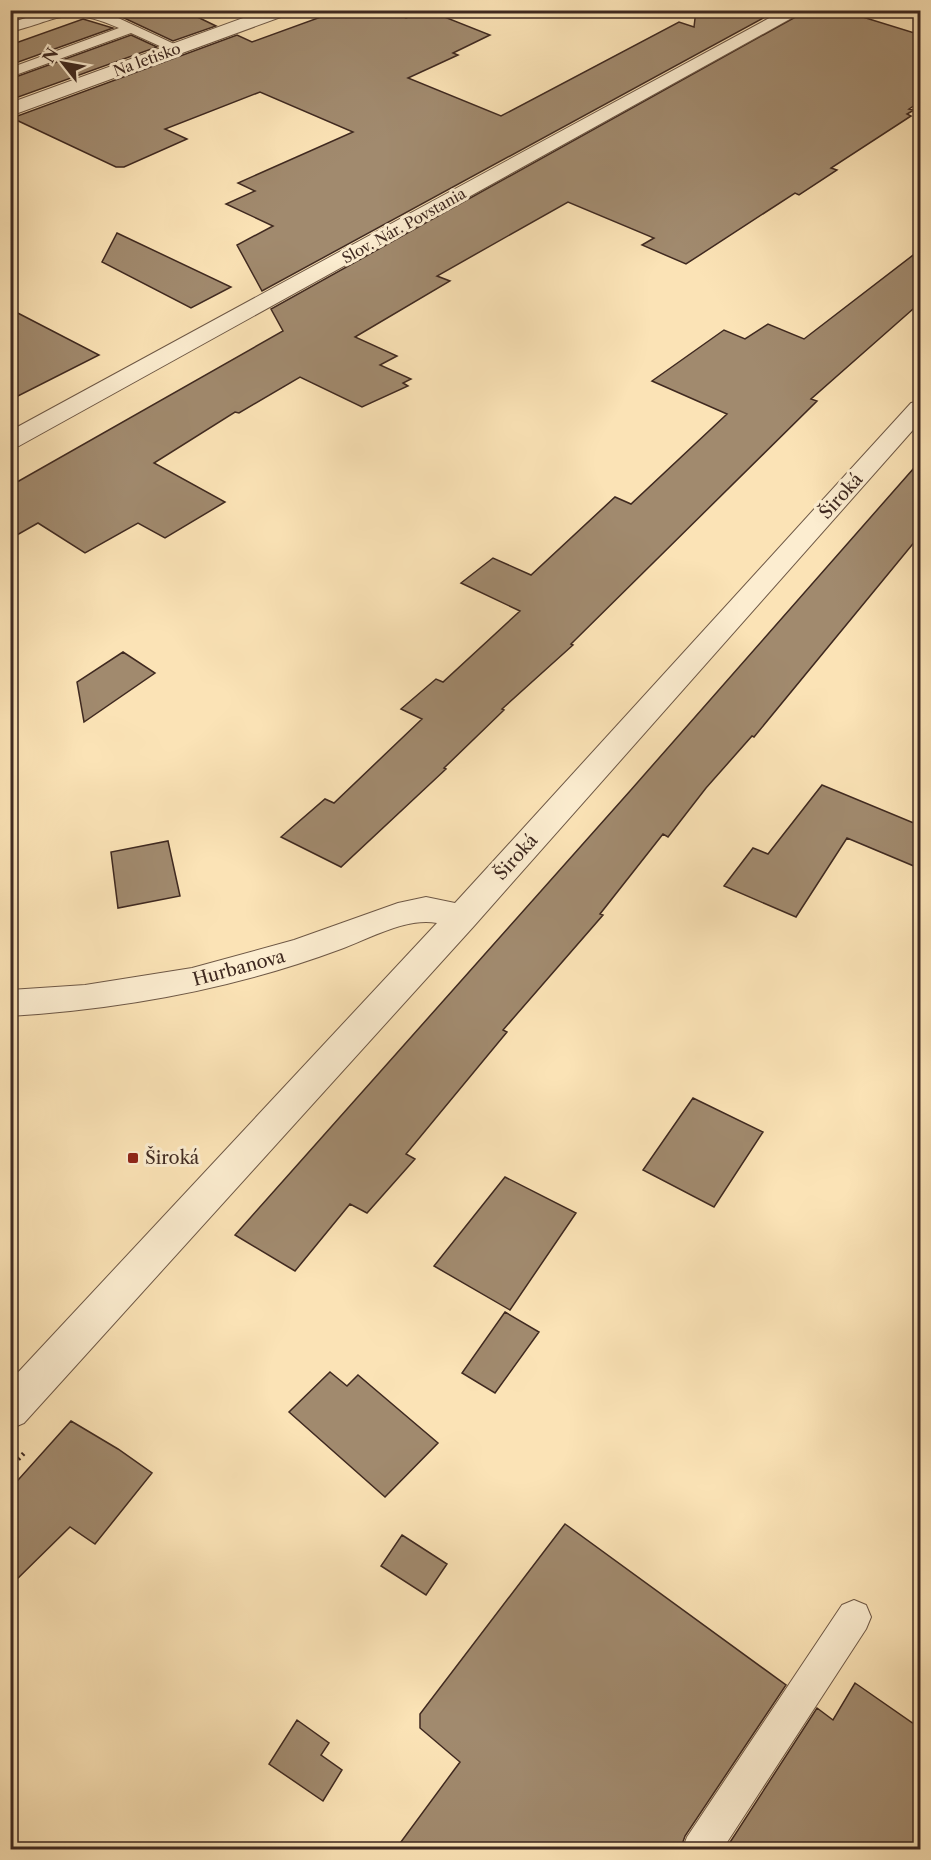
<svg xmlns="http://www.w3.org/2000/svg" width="931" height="1860" font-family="'Libre Caslon Text',serif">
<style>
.building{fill:#a18a6e;stroke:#3f2920;stroke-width:1.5}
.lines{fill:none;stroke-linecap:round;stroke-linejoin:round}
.service-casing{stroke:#6e5846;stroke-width:2}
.minor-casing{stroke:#6e5846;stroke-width:2}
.tertiary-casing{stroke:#6e5846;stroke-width:2}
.path{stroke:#3f2920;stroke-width:4.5;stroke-dasharray:2 4;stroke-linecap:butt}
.service{fill:#fcedd0;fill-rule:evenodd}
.minor{fill:#fcedd0;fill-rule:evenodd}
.tertiary{fill:#fcedd0;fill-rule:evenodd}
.poi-dot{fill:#8f2418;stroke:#fcedd0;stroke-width:2}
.labels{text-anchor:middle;stroke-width:6;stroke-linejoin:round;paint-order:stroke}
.far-street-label{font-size:15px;fill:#3f2920;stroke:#fcedd0}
.street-label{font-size:18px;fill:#3f2920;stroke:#fcedd0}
.poi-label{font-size:18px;fill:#3f2920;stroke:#fcedd0;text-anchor:start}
</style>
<rect width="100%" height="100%" fill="#fbe3b6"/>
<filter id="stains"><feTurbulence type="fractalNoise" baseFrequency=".00333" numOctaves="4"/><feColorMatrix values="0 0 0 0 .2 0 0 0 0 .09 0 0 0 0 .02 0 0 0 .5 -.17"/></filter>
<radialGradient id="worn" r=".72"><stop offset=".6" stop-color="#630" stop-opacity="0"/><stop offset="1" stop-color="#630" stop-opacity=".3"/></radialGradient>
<path class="building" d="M107 10H183L216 26 173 41Z
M340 10H388L406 18 427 10 490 35 453 53 458 55 408 78 501 116 679 22 694 27 696 10H778L262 291 237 245 273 226 226 204 255 191 238 183 353 132 260 92 165 129 187 139 124 167H116L12 118 237 35 252 42Z
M808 10H840L921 35V101L909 109 914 110 907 114 911 116 831 168 837 170 799 195 795 193 686 264 642 245 654 238 568 202 437 276 450 281 355 337 397 356 380 365 411 379 403 383 408 386 362 407 300 377 239 413 235 412 154 463 225 502 165 538 138 523 85 553 38 523 10 539V486L283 331 271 309Z
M83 19 113 28 10 65V45Z
M131 35 157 47 10 100V79Z
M117 233 231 287 191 308 102 262Z
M921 249V302L811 399 817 401 571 644 573 645 502 709 504 710 444 768 446 769 341 867 281 837 325 799 334 803 422 719 401 709 436 679 443 682 520 611 461 583 493 558 531 575 615 497 631 504 727 414 652 381 724 330 745 339 768 324 804 339Z
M10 309 99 355 10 400Z
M921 460V534L754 737 752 736 706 788 668 837 663 834 600 914 603 915 503 1030 507 1032 406 1154 415 1159 367 1213 350 1204 295 1271 235 1235 630 791Z
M123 652 155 673 84 722 77 682Z
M822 785 921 826V869L847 838 796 917 724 886 753 848 768 854Z
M168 841 180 896 118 908 111 852Z
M693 1098 763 1132 714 1207 643 1170Z
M505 1177 576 1213 510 1310 434 1266Z
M505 1312 539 1332 495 1393 462 1373Z
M330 1372 347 1386 358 1375 438 1443 385 1497 289 1412Z
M71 1421 118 1449 152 1473 95 1544 70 1527 10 1586V1489Z
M565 1524 786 1685 685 1836 680 1850H395L460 1762 420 1728V1714Z
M402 1535 447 1564 426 1595 381 1566Z
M855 1683 921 1729V1850H725L817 1708 833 1720Z
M297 1720 329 1743 321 1755 342 1770 323 1801 269 1764Z"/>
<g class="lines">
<defs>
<path id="service" d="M51 10H101L185 49 178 53 173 52 131 33 10 77V68L119 28C66 5 61 19 10 32V23Z
M854 1600 866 1605 871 1617 866 1629 722 1850H682L687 1837 842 1605Z"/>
<path id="minor" d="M784 10H806L19 446 10 448V431Z
M920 401V422L474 926 24 1423 10 1429V1381L437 923C406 917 369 939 341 949 234 989 124 1009 10 1016V990L85 985 192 968 294 940 398 903 426 897 455 903 911 403Z"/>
<path id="tertiary" d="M265 10H291L289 14 10 116V103Z"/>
</defs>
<use href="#service" class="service-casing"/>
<use href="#minor" class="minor-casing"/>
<use href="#tertiary" class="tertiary-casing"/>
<path class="path" d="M10 1468 26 1451"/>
<use href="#service" class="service"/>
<use href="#minor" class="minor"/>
<use href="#tertiary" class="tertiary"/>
</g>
<rect class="poi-dot" x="127" y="1152" width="12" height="12" rx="3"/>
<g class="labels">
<g class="far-street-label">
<text transform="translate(147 60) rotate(-20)" y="5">Na letisko</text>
<text transform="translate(404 226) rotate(-29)" y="5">Slov. Nár. Povstania</text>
</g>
<g class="street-label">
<text transform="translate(841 496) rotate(-48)" y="6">Široká</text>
<text transform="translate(516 857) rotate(-48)" y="6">Široká</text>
<text transform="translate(239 968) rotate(-15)" y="6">Hurbanova</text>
</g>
<g class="poi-label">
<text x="145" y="1164">Široká</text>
</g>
</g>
<rect width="931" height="1860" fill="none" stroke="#fbe3b6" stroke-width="36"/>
<rect x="12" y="12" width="907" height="1836" fill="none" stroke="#3f2920" stroke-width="3"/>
<rect x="18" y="18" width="895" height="1824" fill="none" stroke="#3f2920" stroke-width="1.5"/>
<g transform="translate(63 63) rotate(301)" stroke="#fcedd0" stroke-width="4.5" paint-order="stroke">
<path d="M0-4.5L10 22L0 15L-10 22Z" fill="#3f2920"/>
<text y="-9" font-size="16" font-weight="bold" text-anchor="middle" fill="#3f2920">N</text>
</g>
<rect width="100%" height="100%" filter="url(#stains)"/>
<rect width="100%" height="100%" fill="url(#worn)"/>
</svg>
